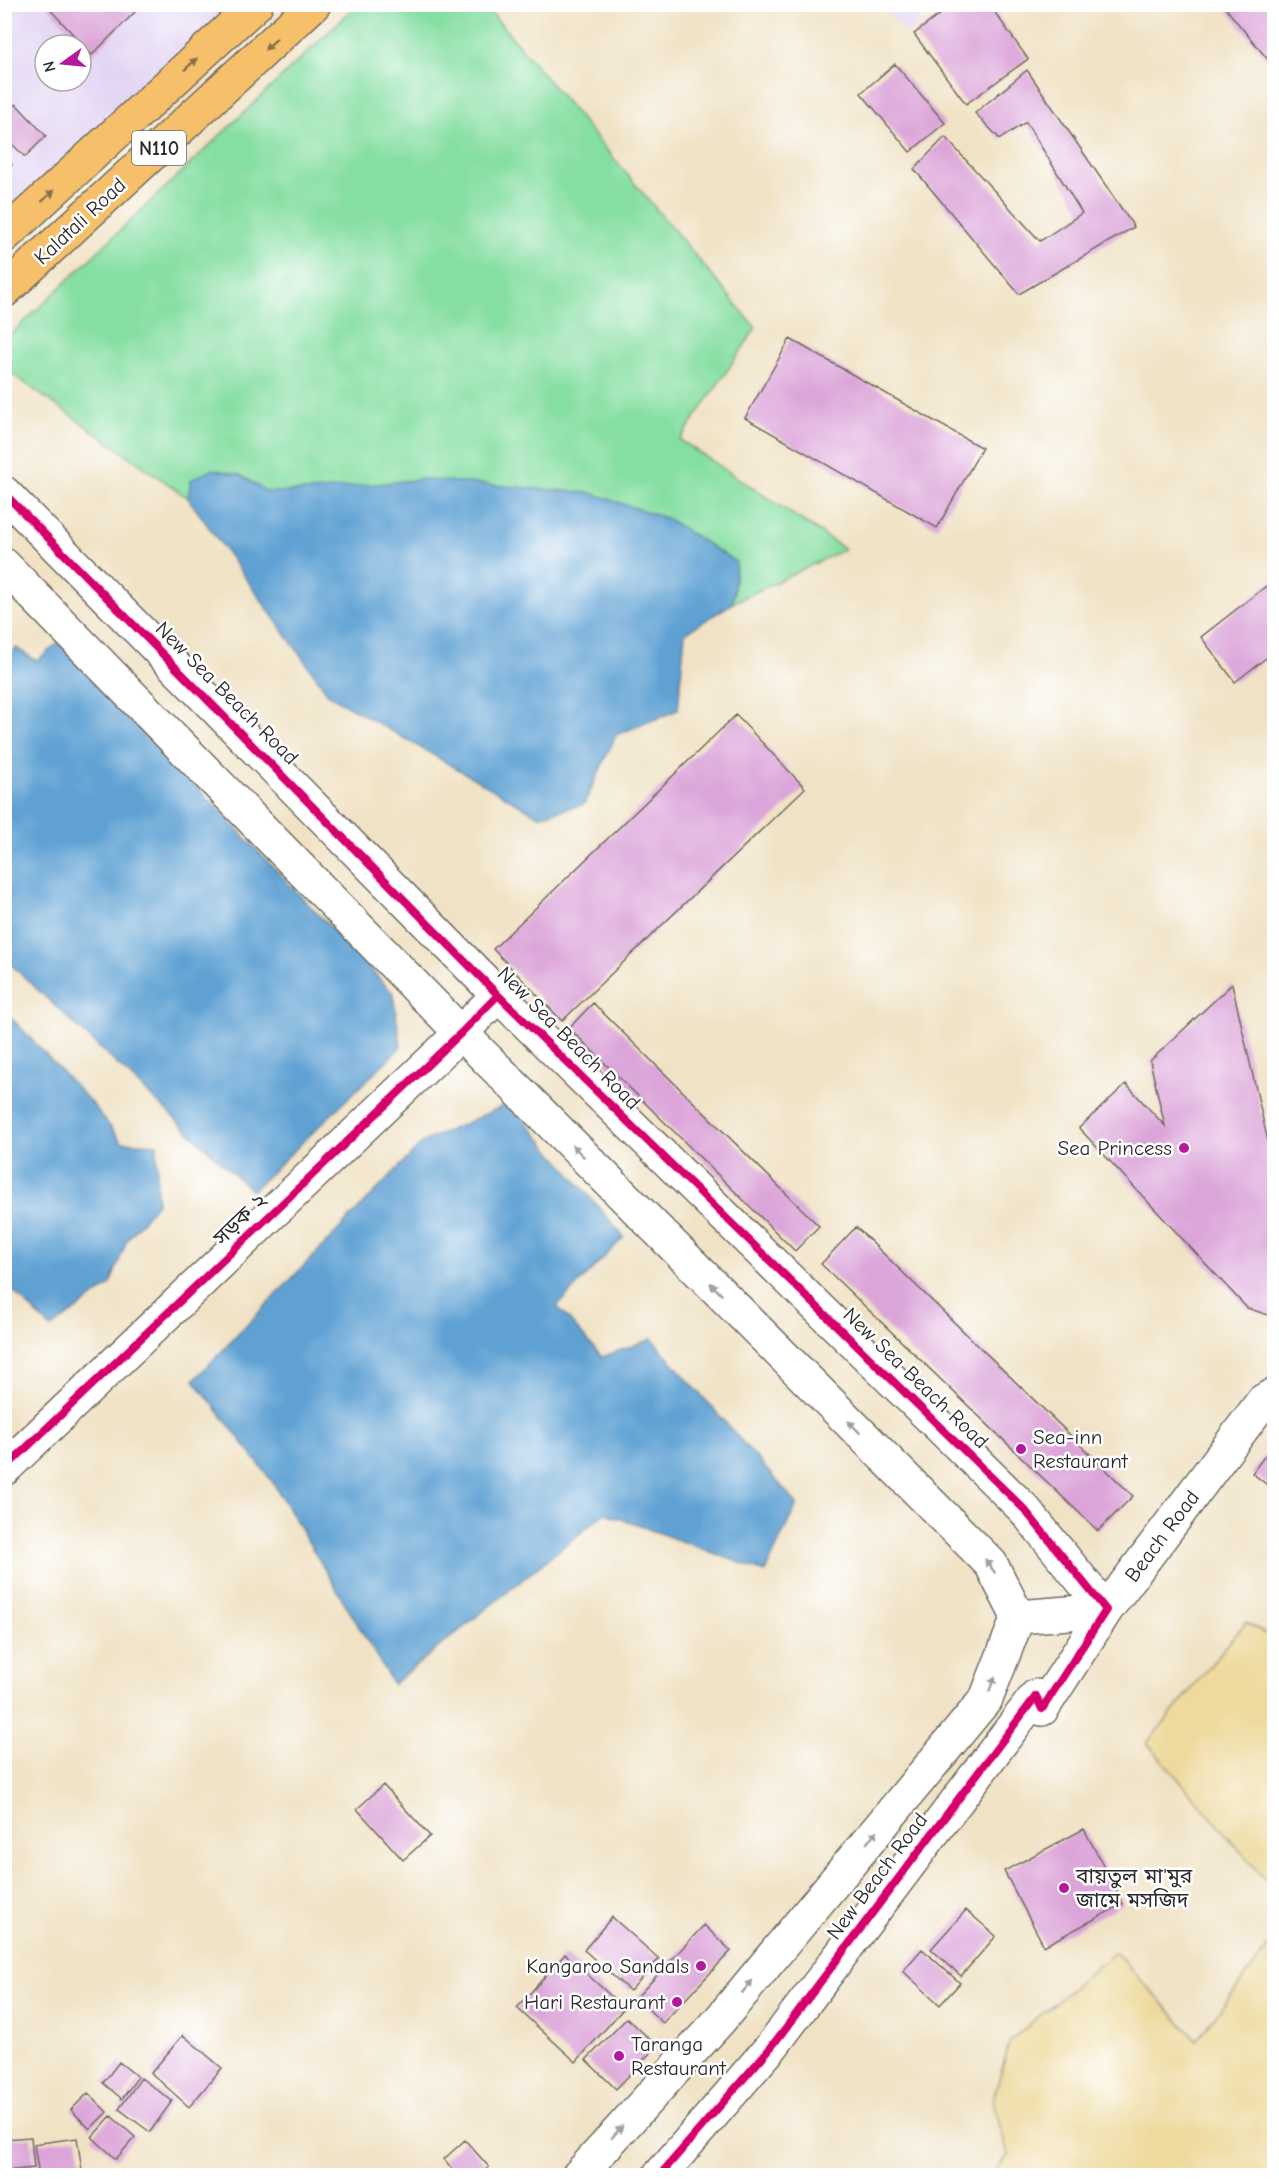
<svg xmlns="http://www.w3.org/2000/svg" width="1279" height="2180" font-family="'Comic Neue','Noto Sans Bengali',sans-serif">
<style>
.built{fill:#e2d4f3;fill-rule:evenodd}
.green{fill:#85dea2;stroke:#588466;stroke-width:1.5}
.sand{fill:#eeda9e;stroke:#8c8264;stroke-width:1.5}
.water{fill:#5fa1d3;stroke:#45667f;stroke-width:1.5}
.building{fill:#dca5d9}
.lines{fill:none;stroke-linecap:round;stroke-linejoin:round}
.minor-casing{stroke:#706b61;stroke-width:36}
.highway-casing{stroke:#706b61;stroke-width:36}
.minor{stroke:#fff;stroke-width:33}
.highway{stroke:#f6c06b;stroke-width:33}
.cycleway-casing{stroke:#fff;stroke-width:11}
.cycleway{stroke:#d6006c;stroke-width:8}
.oneway{fill:#866e48}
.oneway2{fill:#a0a0a0}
.poi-dot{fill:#b5179e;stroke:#fff;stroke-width:2}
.labels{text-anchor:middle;stroke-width:5;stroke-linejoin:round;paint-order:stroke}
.shield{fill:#fff;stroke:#6b6b6b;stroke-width:1.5}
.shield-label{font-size:20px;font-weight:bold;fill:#2b2b2b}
.street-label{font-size:21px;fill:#2b2b2b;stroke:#fff}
.poi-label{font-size:21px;fill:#2b2b2b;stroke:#fff;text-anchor:end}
</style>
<rect width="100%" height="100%" fill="#fff"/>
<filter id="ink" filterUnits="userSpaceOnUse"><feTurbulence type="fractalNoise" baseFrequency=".0167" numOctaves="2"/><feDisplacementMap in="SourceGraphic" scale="12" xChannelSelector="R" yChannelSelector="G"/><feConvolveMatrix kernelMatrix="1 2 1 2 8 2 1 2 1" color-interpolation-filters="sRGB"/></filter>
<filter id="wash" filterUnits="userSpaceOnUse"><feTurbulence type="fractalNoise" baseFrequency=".008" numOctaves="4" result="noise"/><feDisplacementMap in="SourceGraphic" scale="24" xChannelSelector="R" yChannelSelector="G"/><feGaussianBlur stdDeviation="1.35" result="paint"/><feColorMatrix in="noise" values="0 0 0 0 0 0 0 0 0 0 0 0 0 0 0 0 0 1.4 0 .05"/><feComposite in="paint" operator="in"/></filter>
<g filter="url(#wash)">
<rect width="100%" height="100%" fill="#f0e2c5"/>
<path class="built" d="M5 5H272L5 251ZM45 45H81V81H45Z
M879 5H938L907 33Z"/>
<path class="green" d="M357 5H485L756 328 680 440 845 549 733 603 736 562 313 491 266 492 240 475 191 480 188 498 5 369 4 341Z"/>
<path class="sand" d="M1246 1622 1274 1639V1890L1147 1743Z
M1274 1939V2175H992L1008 2155 993 2100 1010 2041 1115 1952 1197 2040Z"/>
<path class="water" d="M213 469 240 475 267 492 313 491 421 479 591 493 668 519 736 562 733 603 685 633 678 710 616 735 584 804 539 816 329 695 188 498 191 480Z
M59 642 393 993 401 1047 252 1191 5 959V659L16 648 37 661Z
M5 1011 95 1107 122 1142 157 1144V1203L127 1240 110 1285 51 1328 5 1283Z
M510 1103 624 1237 557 1306 602 1357 652 1339 797 1504 765 1572 605 1513 393 1684 272 1481 194 1380 423 1142Z"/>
<g id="blocks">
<path class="building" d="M45 4H143L92 55Z
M954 4H989L1028 59 966 104 914 34Z
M1222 4H1274V67Z
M895 64 945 123 910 152 861 93Z
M1027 70 1134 227 1019 294 914 169 945 137 1040 241 1082 213 1026 122 1000 139 975 113Z
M16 104 46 136 25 157 5 137V115Z
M4 156 12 165 4 171Z
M790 339 982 448 937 528 745 418Z
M1274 580V652L1235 682 1201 637Z
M736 715 805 788 562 1021 493 949Z
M1232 984 1274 1168V1314L1268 1315 1247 1308 1079 1128 1126 1084 1165 1126 1150 1061Z
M593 1003 819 1226 795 1251 569 1028Z
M856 1227 1133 1496 1098 1531 821 1264Z
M1274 1443V1490L1252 1473Z
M383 1785 430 1836 403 1860 357 1809Z
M1084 1829 1123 1904 1044 1946 1004 1871Z
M966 1910 996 1936 961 1976 931 1949Z
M612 1917 659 1959 630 1991 584 1950Z
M704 1925 731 1951 663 2023 636 1998Z
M922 1949 960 1983 940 2005 903 1971Z
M565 1954 624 2008 576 2062 517 2008Z
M627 2018 657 2046 616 2089 586 2060Z
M183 2035 222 2068 189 2107 151 2073Z
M119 2062 138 2077 122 2099 103 2083Z
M141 2078 172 2101 150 2132 119 2109Z
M88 2093 107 2112 90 2129 71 2110Z
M111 2116 135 2137 116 2159 92 2137Z
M31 2137 34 2168 4 2171V2139Z
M77 2138 82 2170 39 2176 34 2144Z
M465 2140 489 2167 479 2176H458L444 2159Z"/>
</g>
</g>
<g filter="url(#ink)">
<use href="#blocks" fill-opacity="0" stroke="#706b61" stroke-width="1.5"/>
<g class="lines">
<defs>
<path id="minor" d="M4 493 498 995 1024 1509 1106 1610 1042 1709 1036 1696 772 2046 659 2176
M4 565 461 1033 991 1564 1018 1617
M4 1469 461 1033 498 995
M1018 1617 1106 1610 1263 1401 1274 1395
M578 2176 719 2021 986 1699 1018 1617"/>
<path id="highway" d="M4 236 256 4
M4 291 314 4"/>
</defs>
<use href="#minor" class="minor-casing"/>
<use href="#highway" class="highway-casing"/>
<use href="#minor" class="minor"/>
<use href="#highway" class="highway"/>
<defs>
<path id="cycleway" d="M4 493 498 995 1024 1509 1106 1610 1042 1709 1036 1696 772 2046 659 2176
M4 1469 461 1033 498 995"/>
</defs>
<use href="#cycleway" class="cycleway-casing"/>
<use href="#cycleway" class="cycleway"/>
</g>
<defs><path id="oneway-solid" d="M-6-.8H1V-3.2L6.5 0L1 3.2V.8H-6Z" transform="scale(1.5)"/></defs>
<g class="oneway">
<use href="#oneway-solid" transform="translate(271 44) rotate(137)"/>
<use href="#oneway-solid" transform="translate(191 64) rotate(-43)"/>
<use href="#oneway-solid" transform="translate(48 196) rotate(-43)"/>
</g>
<g class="oneway2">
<use href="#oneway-solid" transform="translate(578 1151) rotate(-135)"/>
<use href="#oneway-solid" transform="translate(716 1289) rotate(-135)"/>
<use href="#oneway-solid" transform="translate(854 1427) rotate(-135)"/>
<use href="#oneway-solid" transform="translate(990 1566) rotate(-126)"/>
<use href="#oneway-solid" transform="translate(992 1684) rotate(-69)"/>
<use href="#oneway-solid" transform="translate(872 1837) rotate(-50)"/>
<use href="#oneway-solid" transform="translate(747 1987) rotate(-50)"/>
<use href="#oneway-solid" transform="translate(617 2132) rotate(-48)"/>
</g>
</g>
<g class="poi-dot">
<circle cx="1184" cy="1148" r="6"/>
<circle cx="1021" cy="1449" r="6"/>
<circle cx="1064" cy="1888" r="6"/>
<circle cx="701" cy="1966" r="6"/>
<circle cx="677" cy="2002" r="6"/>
<circle cx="619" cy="2056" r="6"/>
</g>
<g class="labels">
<rect class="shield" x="132" y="131" width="54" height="34" rx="4.5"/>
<g class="shield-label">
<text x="159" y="155">N110</text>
</g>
<g class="street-label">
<text transform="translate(80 221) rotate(-43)" y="7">Kalatali Road</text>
<text transform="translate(227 693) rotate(45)" y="7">New Sea Beach Road</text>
<text transform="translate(569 1038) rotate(45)" y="7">New Sea Beach Road</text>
<text transform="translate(240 1219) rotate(-44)" y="7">সড়ক ২</text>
<text transform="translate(916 1378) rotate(44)" y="7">New Sea Beach Road</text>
<text transform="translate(1162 1536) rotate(-53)" y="7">Beach Road</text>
<text transform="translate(877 1876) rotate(-53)" y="7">New Beach Road</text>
</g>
<g class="poi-label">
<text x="1172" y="1155">Sea Princess</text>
<text x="1033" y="1444" text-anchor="start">Sea-inn<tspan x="1033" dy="24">Restaurant</tspan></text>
<text x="1076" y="1883" text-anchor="start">বায়তুল মা'মুর<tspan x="1076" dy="24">জামে মসজিদ</tspan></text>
<text x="689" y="1973">Kangaroo Sandals</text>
<text x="665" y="2009">Hari Restaurant</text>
<text x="631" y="2051" text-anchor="start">Taranga<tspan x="631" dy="24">Restaurant</tspan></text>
</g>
</g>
<rect width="1279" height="2180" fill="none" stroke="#fff" stroke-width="24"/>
<g transform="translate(63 63) rotate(255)"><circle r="28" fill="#ffffff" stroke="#aaaaaa" stroke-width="1.5"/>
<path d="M0-4.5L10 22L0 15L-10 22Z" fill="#b5179e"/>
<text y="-9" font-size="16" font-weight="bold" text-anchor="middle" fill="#2b2b2b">N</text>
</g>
</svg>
